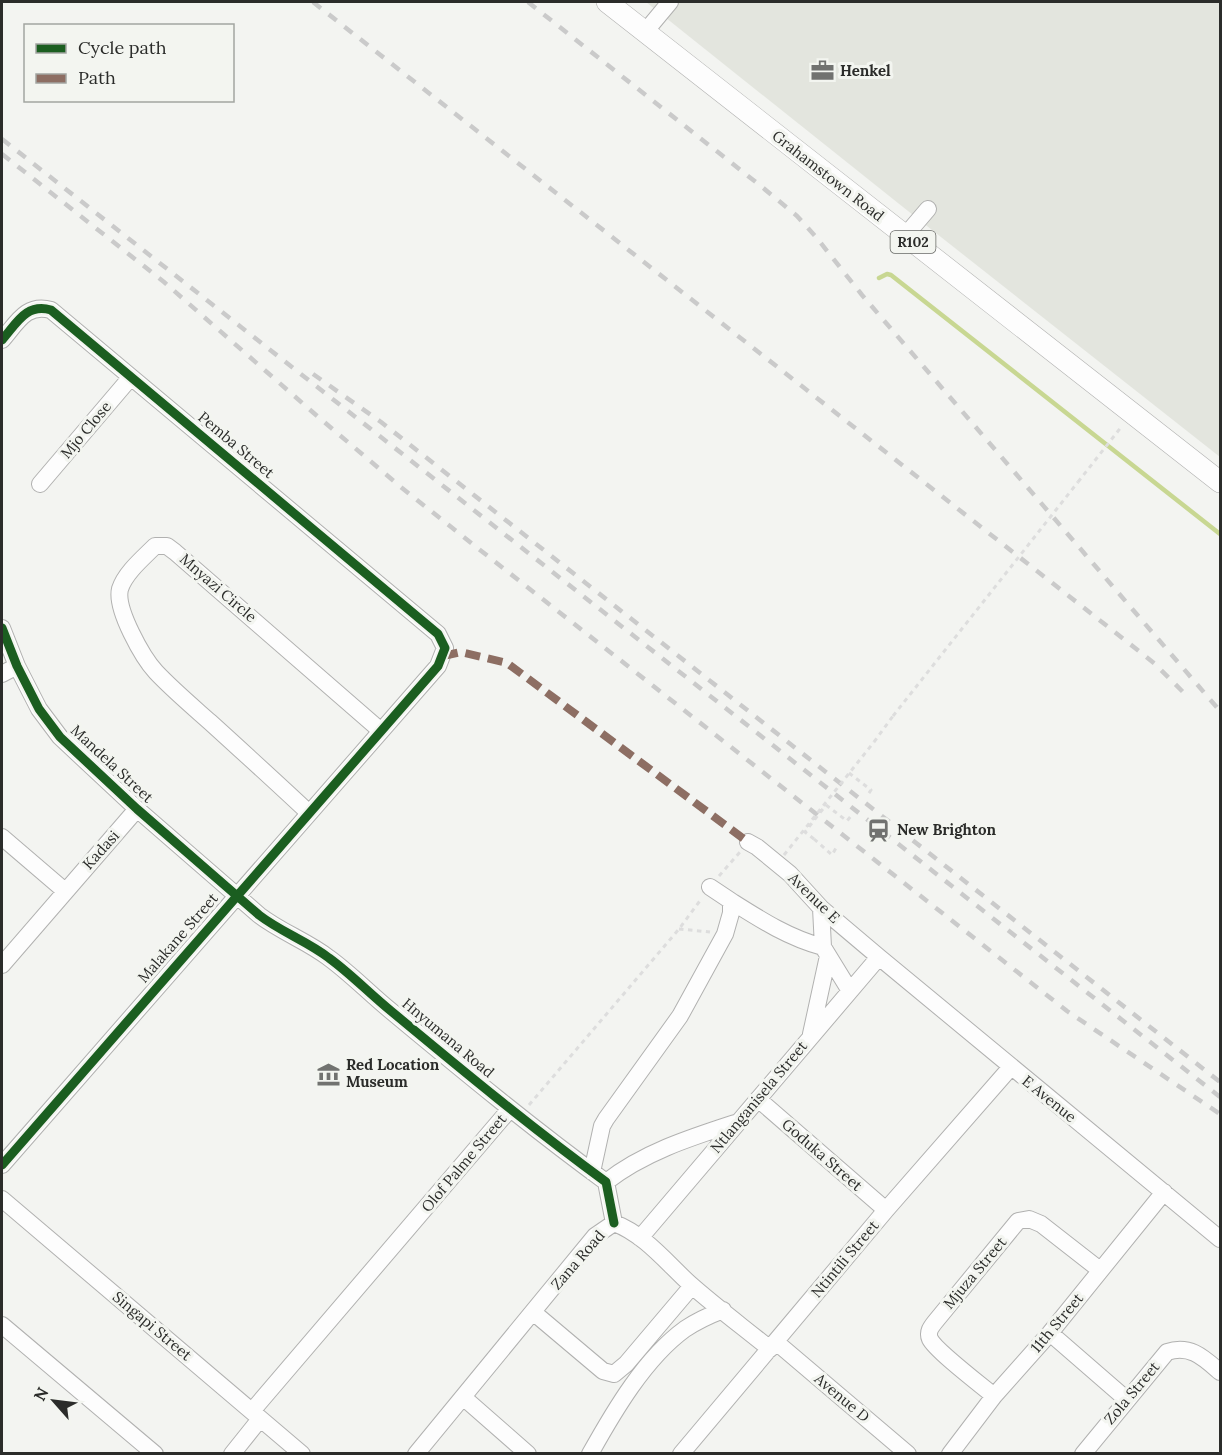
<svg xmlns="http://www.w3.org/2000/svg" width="1222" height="1455" font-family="Lora,serif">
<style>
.built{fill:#e3e5de}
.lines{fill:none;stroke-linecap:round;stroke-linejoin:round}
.stream{stroke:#c8d792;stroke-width:4.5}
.minor-casing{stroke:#b1b1b0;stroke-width:18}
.major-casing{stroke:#b1b1b0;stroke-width:22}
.path{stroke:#ddd;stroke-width:3;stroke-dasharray:4.5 4.5;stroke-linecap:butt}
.minor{stroke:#fdfdfd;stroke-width:16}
.major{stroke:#fdfdfd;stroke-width:21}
.rail{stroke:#cacaca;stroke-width:4.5;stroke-dasharray:10 10;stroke-linecap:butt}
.path-bridge{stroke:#ddd;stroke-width:3;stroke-dasharray:4.5 4.5;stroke-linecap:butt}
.quiet{stroke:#8d6e63;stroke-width:8;stroke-dasharray:15 8;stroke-linecap:butt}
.cycleway-casing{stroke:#f3f5f0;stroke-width:13}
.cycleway{stroke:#1b5e20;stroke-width:9}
.labels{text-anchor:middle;stroke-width:6;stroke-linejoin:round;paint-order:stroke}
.shield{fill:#f3f5f0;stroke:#676865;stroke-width:1.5}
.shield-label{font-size:14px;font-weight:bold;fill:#2b2c2a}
.poi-label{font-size:15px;font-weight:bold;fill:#2b2c2a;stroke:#f3f5f0;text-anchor:start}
.street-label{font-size:15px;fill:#2b2c2a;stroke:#f3f5f0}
</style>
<rect width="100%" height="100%" fill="#f3f4f1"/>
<path class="built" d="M646 2H1220V457L913 215Z"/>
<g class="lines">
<path class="stream" d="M879 278 887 274 891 275 1220 534"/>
<defs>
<path id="minor" d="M645 32 670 2
M905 236 928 209
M2 340C17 323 26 303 51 310L438 634 445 648 438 666 2 1165
M40 484 131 377
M2 628 17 666 39 709 60 737 137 809 259 915C281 932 307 941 329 958 351 974 370 994 391 1011 462 1070 532 1128 606 1182L614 1223
M2 674 17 666
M309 813C276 782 243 752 210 722 192 706 173 690 156 672 143 658 115 609 120 589 125 573 143 558 155 546H167L175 552 381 731
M2 837 65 891
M748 842 757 847 790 874 821 908 879 957 1220 1239
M731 901C761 920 789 938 823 947
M821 908 823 947 850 991
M2 965 137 809
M811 1034 828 956
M758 1099 886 1210
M592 1172 602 1126 606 1119 680 1016 725 934 731 913V901L710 887
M606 1182C644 1152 692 1137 738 1122
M2 1199 302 1454
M640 1238 879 957
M533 1312 603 1371 614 1374 626 1364 692 1286
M2 1325 155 1454
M1050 1333 1126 1399
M776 1342 908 1454
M994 1396C982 1386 935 1350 930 1339 927 1332 931 1327 935 1322L1018 1221 1029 1219 1041 1224 1100 1270
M463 1397 528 1454
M252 1411 510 1109
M232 1454 260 1419
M416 1454 595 1236 614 1223C644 1234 667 1263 690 1284 716 1307 743 1327 770 1349
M590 1454C614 1411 645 1358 685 1329 697 1321 710 1315 723 1310
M681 1454 886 1210 1011 1067
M950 1454 994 1396 1050 1333 1164 1192
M1083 1454 1167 1352C1190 1344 1204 1358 1220 1372"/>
<path id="major" d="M607 2 1220 482"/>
</defs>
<use href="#minor" class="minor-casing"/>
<use href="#major" class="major-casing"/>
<path class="path" d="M1078 482 1122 426
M874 742 893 716
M849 773 871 790 867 796
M826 805 847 821 851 816
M814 839 832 855 836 848
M719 876 740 852
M679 929 710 932
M529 1105 679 929 702 898"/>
<use href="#minor" class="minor"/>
<use href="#major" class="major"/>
<path class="rail" d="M313 2 1135 648 1155 664 1185 694
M528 2 762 187 797 216 816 237 862 295 1220 711
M2 139 1220 1097
M2 154 164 282 316 415 402 488 475 546 1067 1011 1220 1114
M313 374 381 422 1220 1082"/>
<path class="path-bridge" d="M893 716 1078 482
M814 839 805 832 826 805
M784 855 874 742"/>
<path class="quiet" d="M443 656 461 652 507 663 748 842"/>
<defs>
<path id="cycleway" d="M2 340C17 323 26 303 51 310L438 634 445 648 438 666 2 1165
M2 628 17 666 39 709 60 737 137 809 259 915C281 932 307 941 329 958 351 974 370 994 391 1011 462 1070 532 1128 606 1182L614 1223"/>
</defs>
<use href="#cycleway" class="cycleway-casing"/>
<use href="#cycleway" class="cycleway"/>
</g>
<defs>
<symbol id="office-bare" viewBox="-9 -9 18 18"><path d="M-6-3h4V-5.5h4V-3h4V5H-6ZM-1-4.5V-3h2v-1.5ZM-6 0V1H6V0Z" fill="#717270" stroke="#f3f5f0" stroke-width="2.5" paint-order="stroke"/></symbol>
<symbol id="station-bare" viewBox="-9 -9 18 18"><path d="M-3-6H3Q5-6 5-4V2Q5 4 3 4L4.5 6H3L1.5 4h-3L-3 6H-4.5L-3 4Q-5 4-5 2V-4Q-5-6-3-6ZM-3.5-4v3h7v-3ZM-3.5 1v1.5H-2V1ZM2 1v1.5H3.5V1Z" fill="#717270" stroke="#f3f5f0" stroke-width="2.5" paint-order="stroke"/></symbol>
<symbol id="museum-bare" viewBox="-9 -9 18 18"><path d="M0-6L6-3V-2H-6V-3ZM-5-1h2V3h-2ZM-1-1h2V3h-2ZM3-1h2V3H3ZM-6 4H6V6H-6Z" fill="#717270" stroke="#f3f5f0" stroke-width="2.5" paint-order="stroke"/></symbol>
</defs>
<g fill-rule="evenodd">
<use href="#office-bare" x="806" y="54" width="33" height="33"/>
<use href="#station-bare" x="862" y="814" width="33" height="33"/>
<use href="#museum-bare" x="312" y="1058" width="33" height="33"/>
</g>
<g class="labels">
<rect class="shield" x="890.5" y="231" width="45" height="22" rx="4.5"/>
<g class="shield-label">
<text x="913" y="247">R102</text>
</g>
<g class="poi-label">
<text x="840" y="76">Henkel</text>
<text x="897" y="835">New Brighton</text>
<text x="346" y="1070">Red Location<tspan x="346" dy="17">Museum</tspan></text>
</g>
<g class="street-label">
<text transform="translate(828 176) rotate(38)" y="5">Grahamstown Road</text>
<text transform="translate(86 430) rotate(-50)" y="5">Mjo Close</text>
<text transform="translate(236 445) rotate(40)" y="5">Pemba Street</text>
<text transform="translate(218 588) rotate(41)" y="5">Mnyazi Circle</text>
<text transform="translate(112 764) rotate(43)" y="5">Mandela Street</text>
<text transform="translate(101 850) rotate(-48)" y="5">Kadasi</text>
<text transform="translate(814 898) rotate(44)" y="5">Avenue E</text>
<text transform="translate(178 938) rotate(-49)" y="5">Malakane Street</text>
<text transform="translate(448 1038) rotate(40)" y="5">Hnyumana Road</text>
<text transform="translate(759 1097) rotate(-50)" y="5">Ntlanganisela Street</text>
<text transform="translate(1049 1099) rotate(39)" y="5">E Avenue</text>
<text transform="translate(822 1155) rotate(41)" y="5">Goduka Street</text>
<text transform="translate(464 1163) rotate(-50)" y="5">Olof Palme Street</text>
<text transform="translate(845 1259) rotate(-50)" y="5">Ntintili Street</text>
<text transform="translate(578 1260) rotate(-49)" y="5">Zana Road</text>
<text transform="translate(975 1273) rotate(-50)" y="5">Mjuza Street</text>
<text transform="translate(1057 1323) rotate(-50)" y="5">11th Street</text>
<text transform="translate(152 1326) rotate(40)" y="5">Singapi Street</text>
<text transform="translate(1132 1393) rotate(-50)" y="5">Zola Street</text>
<text transform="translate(842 1398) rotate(40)" y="5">Avenue D</text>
</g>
</g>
<rect width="1222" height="1455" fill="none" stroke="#2b2c2a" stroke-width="6"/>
<rect x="24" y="24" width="210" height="78" fill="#f3f5f0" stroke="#a3a5a1" stroke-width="1.5"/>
<rect x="36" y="44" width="30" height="9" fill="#1b5e20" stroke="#a3a5a1" stroke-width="1.5"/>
<text x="78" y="54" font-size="18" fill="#2b2c2a">Cycle path</text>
<rect x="36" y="74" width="30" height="9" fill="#8d6e63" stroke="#a3a5a1" stroke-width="1.5"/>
<text x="78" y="84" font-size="18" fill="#2b2c2a">Path</text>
<g transform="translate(54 1401) rotate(298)" stroke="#f3f5f0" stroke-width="4.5" paint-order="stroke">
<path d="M0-4.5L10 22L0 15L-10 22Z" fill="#2b2c2a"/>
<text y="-9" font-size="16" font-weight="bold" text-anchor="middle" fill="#2b2c2a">N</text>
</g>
</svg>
